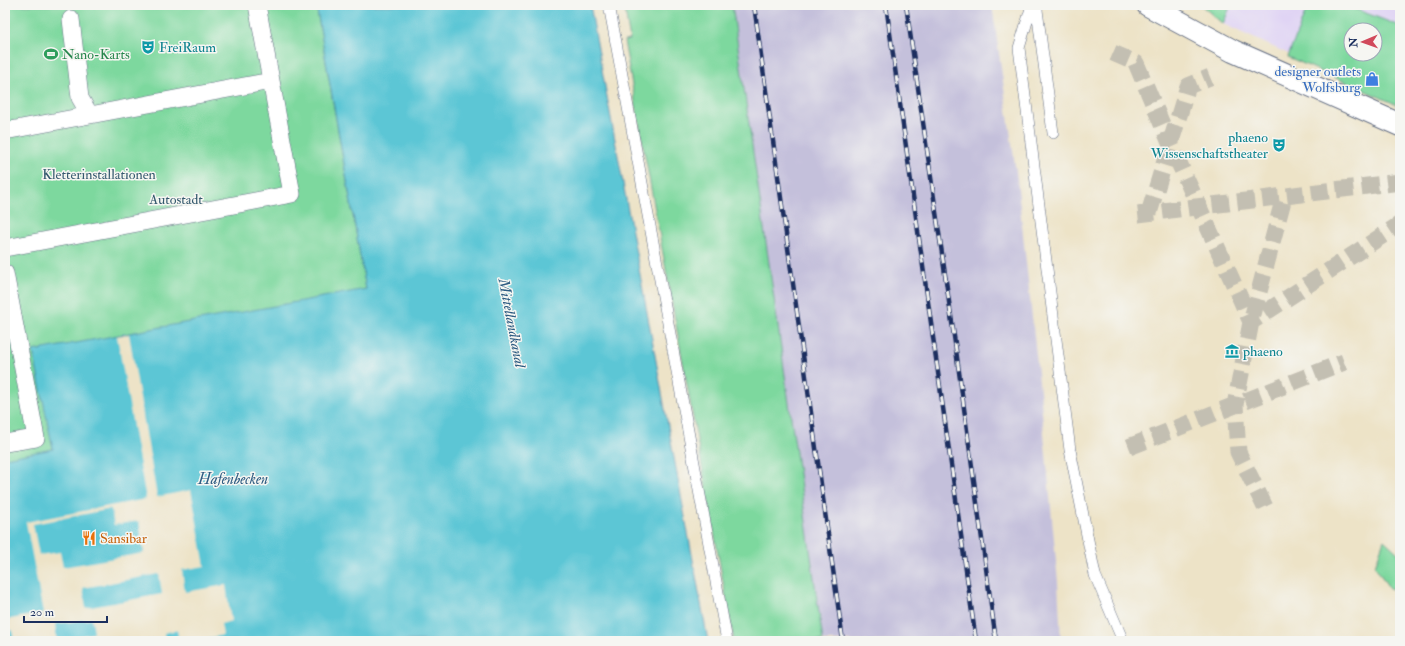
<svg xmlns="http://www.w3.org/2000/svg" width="1405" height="646" font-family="'IM FELL Double Pica',serif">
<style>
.built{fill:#e0d4f4;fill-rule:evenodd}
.industrial{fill:#c4c0db}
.green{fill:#7dd89e;stroke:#4c847e;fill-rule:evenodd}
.water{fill:#5bc6d5;stroke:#3b7a9a}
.pier{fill:#ede3c7;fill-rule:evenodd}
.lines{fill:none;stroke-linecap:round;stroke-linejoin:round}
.pedestrian-tunnel{stroke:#c3bfb2;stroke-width:17;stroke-dasharray:17 8;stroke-linecap:butt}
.service-casing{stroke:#646e83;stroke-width:12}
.pedestrian-casing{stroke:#646e83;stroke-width:18}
.minor-casing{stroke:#646e83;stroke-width:24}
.service{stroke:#fff;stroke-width:11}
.pedestrian{stroke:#fff;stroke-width:17}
.minor{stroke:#fff;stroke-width:22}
.rail-casing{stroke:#1b2f5e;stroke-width:4.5}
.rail{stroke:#f6f6f2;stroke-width:3;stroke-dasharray:9;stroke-linecap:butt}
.labels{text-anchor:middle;stroke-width:3;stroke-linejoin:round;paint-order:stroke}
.culture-label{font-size:14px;fill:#0d838f;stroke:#f6f6f2;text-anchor:start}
.leisure-label{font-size:14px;fill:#27864d;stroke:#f6f6f2;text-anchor:start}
.shop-label{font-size:14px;fill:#366cbe;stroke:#f6f6f2;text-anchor:end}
.park-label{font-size:14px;fill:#34596e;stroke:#f6f6f2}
.food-label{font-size:14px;fill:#c56008;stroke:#f6f6f2;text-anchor:start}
.water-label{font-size:15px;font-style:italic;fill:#2e5c82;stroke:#f6f6f2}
</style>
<rect width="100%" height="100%" fill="#f6f6f2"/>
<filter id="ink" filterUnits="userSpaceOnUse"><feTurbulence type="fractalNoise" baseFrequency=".025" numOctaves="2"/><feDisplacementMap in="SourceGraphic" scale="8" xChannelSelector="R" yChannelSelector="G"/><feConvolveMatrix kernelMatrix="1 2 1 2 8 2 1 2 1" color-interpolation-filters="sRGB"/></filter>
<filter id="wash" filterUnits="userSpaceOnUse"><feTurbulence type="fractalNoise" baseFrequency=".012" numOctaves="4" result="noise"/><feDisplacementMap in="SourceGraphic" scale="16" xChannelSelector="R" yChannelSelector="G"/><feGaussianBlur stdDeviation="0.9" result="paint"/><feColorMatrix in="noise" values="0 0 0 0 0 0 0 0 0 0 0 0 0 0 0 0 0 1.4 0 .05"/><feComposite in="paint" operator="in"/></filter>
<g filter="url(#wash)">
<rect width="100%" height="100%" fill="#ede3c7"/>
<path class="built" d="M1201 5H1400V105L1223 24ZM1351 30H1375V54H1351Z"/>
<path class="industrial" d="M732 5H992L1017 179 1040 391 1058 582 1061 641H823Z"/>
<path class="green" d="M5 5H316L366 289 5 641Z
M624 5H732L823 641H734L624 41 630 40Z
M1201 5H1231L1223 24Z
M1308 5H1345L1400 26V106L1288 57ZM1351 30H1375V54H1351Z
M1384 540 1400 555V575L1396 588 1392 589 1389 588 1375 566Z"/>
<path class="water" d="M316 5H590L708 641H5V458L53 449 33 351 366 289Z"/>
<path class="pier" d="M129 334 157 497 191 490 205 566 182 570 185 592 226 585 231 621 221 624 223 635 193 641H179L177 630 164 633 165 641H65L64 639 94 633 92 619 55 624 57 641H14L12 630 5 631V620L43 613 26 522 146 499 117 336ZM111 509 114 525 139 521 144 553 63 567 60 552 39 555 33 524ZM159 574 162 594 86 608 83 588Z"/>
</g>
<g filter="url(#ink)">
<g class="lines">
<path class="pedestrian-tunnel" d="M1113 53 1136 63 1170 143 1251 322 1400 224
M1149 213 1188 86 1210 77
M1138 214 1400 182
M1129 447 1344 362
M1265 507 1238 452 1235 405 1251 322 1284 197"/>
<defs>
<path id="service" d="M609 5 727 641
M1032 5 1019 48 1070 450 1095 575 1123 641
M1037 5V10L1053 133"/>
<path id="pedestrian" d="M71 19 80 98 90 115
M5 131 271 81
M5 248 292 194 257 5
M5 273 36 438 5 443"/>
<path id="minor" d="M1148 5 1233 51 1400 125"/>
</defs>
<use href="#service" class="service-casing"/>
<use href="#pedestrian" class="pedestrian-casing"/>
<use href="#minor" class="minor-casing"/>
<use href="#service" class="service"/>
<use href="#pedestrian" class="pedestrian"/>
<use href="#minor" class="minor"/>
<defs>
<path id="rail" d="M754 5 843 641
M886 5 976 641
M906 5 956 350 996 641"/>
</defs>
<use href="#rail" class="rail-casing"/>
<use href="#rail" class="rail"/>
</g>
</g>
<defs>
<symbol id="theatre-bare" viewBox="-9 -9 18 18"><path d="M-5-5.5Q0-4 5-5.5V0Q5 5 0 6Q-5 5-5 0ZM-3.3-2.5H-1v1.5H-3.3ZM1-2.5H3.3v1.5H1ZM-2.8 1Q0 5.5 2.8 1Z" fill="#0f9aa8" stroke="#f6f6f2" stroke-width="2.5" paint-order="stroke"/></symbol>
<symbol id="stadium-bare" viewBox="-9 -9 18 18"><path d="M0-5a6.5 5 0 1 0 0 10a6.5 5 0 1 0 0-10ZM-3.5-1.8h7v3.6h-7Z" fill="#2e9e5b" stroke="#f6f6f2" stroke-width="2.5" paint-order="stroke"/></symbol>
<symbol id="shop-bare" viewBox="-9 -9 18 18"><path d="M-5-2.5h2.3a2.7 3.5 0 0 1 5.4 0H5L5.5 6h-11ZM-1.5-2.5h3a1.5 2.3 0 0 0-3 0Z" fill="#3f7fe0" stroke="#f6f6f2" stroke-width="2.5" paint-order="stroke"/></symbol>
<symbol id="museum-bare" viewBox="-9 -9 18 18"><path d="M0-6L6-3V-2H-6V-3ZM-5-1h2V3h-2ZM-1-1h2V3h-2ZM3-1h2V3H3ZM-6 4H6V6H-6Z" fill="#0f9aa8" stroke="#f6f6f2" stroke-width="2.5" paint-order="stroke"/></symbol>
<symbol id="restaurant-bare" viewBox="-9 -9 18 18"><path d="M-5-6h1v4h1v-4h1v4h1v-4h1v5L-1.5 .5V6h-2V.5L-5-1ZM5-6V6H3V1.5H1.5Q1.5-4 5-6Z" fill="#e8710a" stroke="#f6f6f2" stroke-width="2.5" paint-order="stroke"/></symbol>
</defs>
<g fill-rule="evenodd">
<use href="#theatre-bare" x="138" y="37" width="20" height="20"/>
<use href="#stadium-bare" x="41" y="44" width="20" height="20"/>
<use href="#shop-bare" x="1362" y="69" width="20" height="20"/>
<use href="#theatre-bare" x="1269" y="135" width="20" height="20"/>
<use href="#museum-bare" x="1222" y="341" width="20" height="20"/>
<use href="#restaurant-bare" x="79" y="528" width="20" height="20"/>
</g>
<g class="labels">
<g class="culture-label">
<text x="159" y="52">FreiRaum</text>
<text x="1268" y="142" text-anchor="end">phaeno<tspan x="1268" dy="16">Wissenschaftstheater</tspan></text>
<text x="1243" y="356">phaeno</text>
</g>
<g class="leisure-label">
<text x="62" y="59">Nano-Karts</text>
</g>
<g class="shop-label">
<text x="1361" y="76">designer outlets<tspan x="1361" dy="16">Wolfsburg</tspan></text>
</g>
<g class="park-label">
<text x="99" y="179">Kletterinstallationen</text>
<text x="176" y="204">Autostadt</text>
</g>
<g class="food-label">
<text x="100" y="543">Sansibar</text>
</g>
<g class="water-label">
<text transform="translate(512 323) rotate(79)" y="5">Mittellandkanal</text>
<text x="233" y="484">Hafenbecken</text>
</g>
</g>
<rect width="1405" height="646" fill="none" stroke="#f6f6f2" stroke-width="20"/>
<g transform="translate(1363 42) rotate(268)"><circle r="19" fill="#f6f6f2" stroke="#9ea6b7"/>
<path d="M0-3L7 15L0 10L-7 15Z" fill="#d1495b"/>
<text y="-6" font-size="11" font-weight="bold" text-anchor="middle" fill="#1b2f5e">N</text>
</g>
<path d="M24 616v6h83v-6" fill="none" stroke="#1b2f5e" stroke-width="2"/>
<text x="30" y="616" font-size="12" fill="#1b2f5e" stroke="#f6f6f2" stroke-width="3" paint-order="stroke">20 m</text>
</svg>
